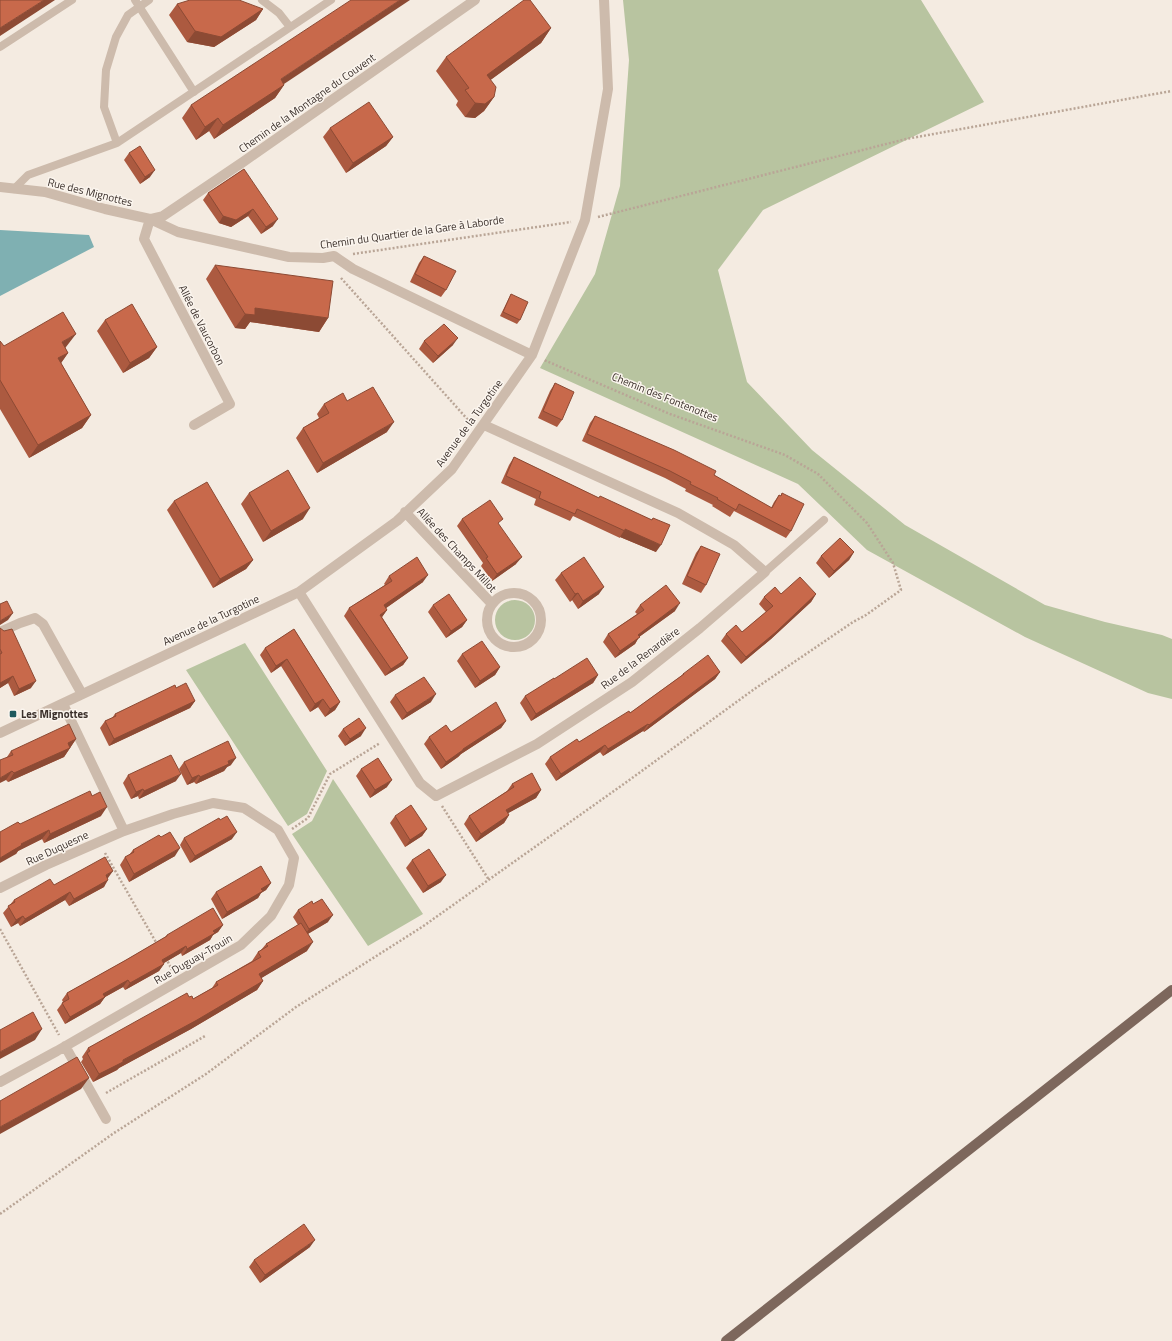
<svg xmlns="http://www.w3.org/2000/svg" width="1172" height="1341" font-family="'Titillium Web',sans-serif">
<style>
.green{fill:#b8c4a0}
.water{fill:#7fb0b2}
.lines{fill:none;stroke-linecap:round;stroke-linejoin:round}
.path{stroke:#b9a596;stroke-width:2.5;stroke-dasharray:2 2;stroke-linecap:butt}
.lane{stroke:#cdbbac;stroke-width:8}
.street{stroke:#cdbbac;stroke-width:10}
.primary{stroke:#7d675c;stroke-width:10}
.wall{fill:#ac5a40}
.shaded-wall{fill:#8c4a34}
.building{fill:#c8694b;stroke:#8c4a34}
.poi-dot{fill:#1f5a5e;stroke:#fbf5ee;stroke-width:1.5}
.labels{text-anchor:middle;stroke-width:3;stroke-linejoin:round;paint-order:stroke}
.street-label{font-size:11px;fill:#3b302b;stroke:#fbf5ee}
.poi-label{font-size:11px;font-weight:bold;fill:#3b302b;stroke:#fbf5ee;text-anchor:start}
</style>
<rect width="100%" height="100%" fill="#f4ebe1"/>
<path class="green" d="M623 0H921L984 102 763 210 718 270 747 382 812 450 905 525 1045 605 1105 622 1162 635 1172 639V699L1148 693 1025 637 867 550 798 484 540 368 595 274 620 186 629 60Z
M495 620a20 20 0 1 1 40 0a20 20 0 1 1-40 0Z
M245 643 327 771 307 814 288 826 186 670Z
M333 779 423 914 368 946 292 834 312 821Z"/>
<path class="water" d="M0 230 89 235 94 247 0 296Z"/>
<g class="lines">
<path class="path" d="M598 217 906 139 1149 95 1172 91
M353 254 571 222
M341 278 469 421
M442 806 489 880
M292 829 308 818 330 774 380 743
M105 853 157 944
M0 929 59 1035
M166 958 172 970
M106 1093 205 1036
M0 1214 114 1133 206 1074 296 1007 422 927 628 781 753 690 853 622 866 615 901 590 893 563 867 523 818 474 785 455 670 414 544 360"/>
<path class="lane" d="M135 0 194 92
M262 0 279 13 290 27
M0 47 72 0
M117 143 104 107 106 70 116 37 128 15 149 0
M14 189 28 175 117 143 331 0
M765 572 824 520"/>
<path class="street" d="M0 187 45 192 105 209 150 219 178 232 289 257 323 258 334 256 353 269 532 355
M150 219 163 216 243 162 475 0
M150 219 144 239 230 404 194 425
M405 512 492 604
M299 592 420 783 436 796 537 744 632 682 700 628 765 572 734 545 678 513 484 425
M487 620a27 27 0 1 1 54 0a27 27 0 1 1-54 0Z
M0 632 20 623 35 618 43 624 82 694
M63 704 124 831
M0 733 299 592 397 521 452 469 532 355 585 220 608 89 604 0
M0 888 46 865 124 831 173 814 213 803 244 808 278 830 294 858 289 885 271 916 241 945 57 1051 0 1082
M65 1046 106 1119"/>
<path class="primary" d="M726 1341 1172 990"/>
</g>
<path class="wall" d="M177 4 263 9 256 20 214 47 187 42 169 15Z
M551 28 541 43 490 80 494 97 484 111 475 118 465 117 456 105 458 101 436 71 446 57Z
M284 84V85L275 98 214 139 209 131 196 140 182 118 191 105Z
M330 128 393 137 386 146 346 173 323 137Z
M129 153 150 177 140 184 124 160Z
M244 169 273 226 261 234 248 216 231 227 219 223 203 200 208 193Z
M424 256 446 290 441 297 410 282 419 263Z
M215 265 328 318 319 332 250 322 245 329 235 328 206 279Z
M511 294 520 320 517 324 500 316Z
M105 320 157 347 149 358 123 373 97 331Z
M0 341 4 346 66 347 65 348 68 353 61 363 91 415 82 428 29 458 0 409Z
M424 341 453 345 433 363 419 349Z
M555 383 562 420 557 427 538 418 550 391Z
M347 401 387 432 317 473 296 438 303 428 319 418 317 414 324 404Z
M595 416 714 475 771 508 774 502 779 495 781 496 782 493 791 531 786 538 734 511 730 517 712 506 713 505 685 491 686 489 665 478 582 441 590 423Z
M514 457 599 498 652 520 653 518 656 552 620 537V538L573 516 570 521 534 505 536 499 501 483 509 465Z
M249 493 303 519 263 542 241 504Z
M174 501 253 560 246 569 213 588 167 510Z
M462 519 499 525 516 564 492 581 481 566 483 563 457 526Z
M701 546 706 585 701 593 682 584 696 553Z
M854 552 849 560 829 578 816 563 821 556Z
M561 573 599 594 578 609 572 600 570 602 555 580Z
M389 576 423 582 386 608 387 610 382 617 408 658 403 665 385 676 344 616 349 608 385 585 384 584Z
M781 594H816L811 602 771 639 741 664 721 641 726 634 742 632 766 612 759 604 764 597Z
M433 605 467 620 462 627 446 638 428 612Z
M640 605 675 611 639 637 635 644 615 658 603 642 608 634 637 614 635 612Z
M0 628 31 688 14 696 8 683 0 688Z
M294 629 340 702 335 710 325 717 318 707 310 712 281 666 271 673 260 655 265 648Z
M462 654 500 667 495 675 475 688 457 661Z
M720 672 715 679 644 732 643 731 603 756 600 752 556 781 545 764 550 757 579 742 630 713 681 676 683 674Z
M598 675 593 683 531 721 520 703 525 696 554 679Z
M176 688 195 701 190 708 109 746 100 728 105 721 112 718 115 714Z
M395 695 431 702 402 720 390 702Z
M506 721 501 728 461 754 458 757 441 769 424 744 429 737Z
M343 729 361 736 345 746 338 736Z
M76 739 64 757 8 782 6 780 7 757 11 751Z
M184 762 231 765 227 767 224 771 196 784 194 782 187 785 179 769Z
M361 769 387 787 370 798 356 776Z
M128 775 176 781 139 799 138 796 131 799 123 783Z
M512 784 541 790 536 798 508 813 509 815 504 823 476 842 464 824 469 816 507 791Z
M101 816 44 843 42 839 18 851 16 854 20 824Z
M395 816 427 829 422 836 405 847 390 823Z
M161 837 175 856 129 882 120 865 125 857 129 855 133 850Z
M184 838 232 839 190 863 180 845Z
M412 860 441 882 423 893 406 868Z
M107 878 104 887 69 906 65 900 20 926 18 923 11 927 3 913 14 900 54 885 108 878Z
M271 883 266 890 261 893 258 898 222 919 211 899 216 892Z
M313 904 328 922 308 934 307 951 261 978 263 981 257 990 191 1029 119 1068 117 1070 93 1082 81 1062 83 1059 82 1057 88 1048 189 997 193 999 212 988 216 982 252 961 258 952 261 950 266 944 298 925 293 917 298 910Z
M223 925 218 932 213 935 210 940 182 956 181 953 164 963V964L159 971 125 990 123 987 105 997 100 1004 65 1024 57 1010 63 1002 62 1000 67 993 126 960 165 937 167 935Z
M310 1247 260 1283 249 1267 254 1260Z"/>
<path class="shaded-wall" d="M44 0H55L0 36V28Z
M400 0H410L272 92 281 79Z
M263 9 256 20 214 47 187 42 195 31Z
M551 28 541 43 477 90 487 75Z
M284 85 275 98 214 139 223 125Z
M494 97 484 111 475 118 465 117 475 103Z
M218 118 209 131 196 140 205 127Z
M393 137 386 146 346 173 353 163Z
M155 170 150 177 140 184 145 177Z
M253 209 248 216 231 227 219 223 223 216Z
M278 219 273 226 261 234 266 227Z
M255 308 328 318 319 332 250 322 245 329 235 328 245 314Z
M76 334 66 347 52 355 62 342Z
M458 338 453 345 433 363 438 356Z
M157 347 149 358 123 373 130 363Z
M68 353 59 366 58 358Z
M91 415 82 428 29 458 38 445Z
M394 422 387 432 317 473 323 463Z
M310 508 303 519 263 542 271 531Z
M625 529 661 545 656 552 620 537Z
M854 552 849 560 829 578 834 571Z
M522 557 516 564 492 581 497 574Z
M253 560 246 569 213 588 220 579Z
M428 575 423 582 379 613 384 605Z
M604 587 599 594 578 609 583 601Z
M578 593 572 600 570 602 575 594Z
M816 594 811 602 771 639 741 664 746 657Z
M680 603 675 611 639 637 635 644 615 658 620 651 638 635Z
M387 610 382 617 380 615Z
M13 613 8 620 0 625V621Z
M467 620 462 627 446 638 451 631Z
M408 658 403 665 385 676 391 669Z
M287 659 281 666 271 673 276 666Z
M500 667 495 675 475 688 480 681Z
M720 672 715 679 644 732 649 725Z
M598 675 593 683 531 721 536 714Z
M13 676 8 683 0 688V683Z
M36 681 31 688 14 696 19 689Z
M436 694 431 702 402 720 407 713Z
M323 699 318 707 310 712 315 704Z
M195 701 190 708 109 746 114 739Z
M340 702 335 710 325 717 330 709Z
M506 721 501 728 461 754 458 757 441 769 446 762 463 749Z
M648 724 643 731 603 756 608 749Z
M366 728 361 736 345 746 350 739Z
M76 739 70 748 68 743Z
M605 745 600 752 556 781 561 774Z
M70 748 64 757 8 782 14 773Z
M236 758 231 765 227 767 224 771 196 784 200 777 228 761Z
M12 771 6 780 0 783V778Z
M181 774 176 781 139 799 144 791Z
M199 775 194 782 187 785 192 778Z
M392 780 387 787 370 798 375 790Z
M143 789 138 796 131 799 136 792Z
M541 790 536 798 501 817 506 810Z
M107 807 101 816 44 843 50 834Z
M509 815 504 823 476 842 481 834Z
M427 829 422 836 405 847 410 840Z
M49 830 42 839 18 851 16 854 0 863V858L21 844Z
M237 832 232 839 190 863 195 856Z
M180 848 175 856 129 882 134 874Z
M113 871 108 878 101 882 106 875Z
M446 875 441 882 423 893 428 886Z
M108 880 104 887 69 906 74 899Z
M271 883 266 890 261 893 258 898 222 919 227 912 261 889Z
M70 892 65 900 20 926 25 919Z
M333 915 328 922 304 936 309 929Z
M23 916 18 923 11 927 16 920Z
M223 925 218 932 213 935 210 940 182 956 187 949 213 931Z
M313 942 307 951 253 983 259 974Z
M186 946 181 953 157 967 162 960Z
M164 964 159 971 125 990 130 983Z
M128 980 123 987 105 997 100 1004 65 1024 70 1017 103 994Z
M263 981 257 990 191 1029 119 1068 117 1070 93 1082 99 1074Z
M42 1029 35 1040 0 1059V1052Z
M89 1078 81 1089 0 1134V1127Z
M315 1240 310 1247 260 1283 265 1275Z"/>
<path class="building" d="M0 0H44L0 28Z
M190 0H239L263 9 221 37 195 31 177 4Z
M351 0H400L281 79 284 85 223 125 218 118 205 127 191 105Z
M524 0H530L551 28 487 75 496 87 494 97 485 104 475 103 465 90 469 88 446 57Z
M369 102 393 137 353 163 330 128Z
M140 146 155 170 145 177 129 153Z
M244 169 278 219 266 227 253 209 236 220 223 216 208 193Z
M424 256 456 271 446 290 415 274Z
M215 265 333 281 328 318 255 308V315L245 314Z
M511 294 528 302 520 320 503 312Z
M132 304 157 347 130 363 105 320Z
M63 312 76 334 62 342 68 353 58 358 91 415 38 445 0 380V341L4 346Z
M444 324 458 338 438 356 424 341Z
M555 383 574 392 562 420 543 411Z
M373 387 394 422 323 463 303 428 329 413 324 404 343 393 347 401Z
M595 416 674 450 716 471 714 475 772 508 779 495 781 496 782 493 804 504 791 531 739 504 736 510 717 499 718 498 690 484 691 482 670 471 587 434Z
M514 457 599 498 600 496 652 520 653 518 670 525 661 545 625 529V531L577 509 575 514 539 498 541 492 506 476Z
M288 470 310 508 271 531 249 493Z
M207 482 253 560 220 579 174 501Z
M490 500 503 519 498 523 522 557 497 574 486 558 488 557 462 519Z
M840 538 854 552 834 571 821 556Z
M701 546 720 554 706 585 687 576Z
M417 557 428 575 384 605 387 610 380 615 408 658 391 669 349 608 392 581 389 576Z
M584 557 604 587 583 601 578 593 575 594 561 573Z
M800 577 816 594 776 632 746 657 726 634 736 625 742 632 773 606 764 597 775 587 781 594Z
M666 585 680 603 638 635 640 637 620 651 608 634 644 610 640 605Z
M449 594 467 620 451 631 433 605Z
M7 601 13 613 0 621V604Z
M0 628 4 631 12 629 36 681 19 689 13 676 0 683V654L2 653 0 649Z
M294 629 340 702 330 709 323 699 315 704 287 659 276 666 265 648Z
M482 641 500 667 480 681 462 654Z
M708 655 720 672 649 725 648 724 608 749 605 745 561 774 550 757 577 739 579 742 629 711 630 713 684 674H683Z
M587 658 598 675 536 714 525 696 554 678V679Z
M424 677 436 694 407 713 395 695Z
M186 683 195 701 114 739 105 721 116 716 115 714 175 685 176 688Z
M496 702 506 721 463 749V750L446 762 429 737 446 725 451 732Z
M359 718 366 728 350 739 343 729Z
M69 724 76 739 68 743 70 748 14 773 12 771 0 778V760L13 755 11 751Z
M228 741 236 758 228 761 229 764 200 777 199 775 192 778 184 762Z
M171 755 181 774 144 791 143 789 136 792 128 775Z
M378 758 392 780 375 790 361 769Z
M532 773 541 790 506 810 509 815 481 834 469 816 514 787 512 784Z
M90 791 92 796 100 792 107 807 50 834 49 830 21 844 22 845 0 858V832L18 822 20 824Z
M411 805 427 829 410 840 395 816Z
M227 816 237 832 195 856 184 838 219 818 220 820Z
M170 832 180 848 134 874 125 857 134 852 133 850 159 835 161 837Z
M429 849 446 875 428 886 412 860Z
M105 857 113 871 106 875 108 880 74 899 70 892 25 919 23 916 16 920 8 906 15 902 14 900 50 879 54 885Z
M261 866 271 883 261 889 263 891 227 912 216 892Z
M322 899 333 915 309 929 298 910 312 901 313 904Z
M213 908 223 925 213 931 215 933 187 949 186 946 162 960 164 964 130 983 128 980 103 994 105 997 70 1017 62 1003 69 999 67 993 126 960 167 936V935Z
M301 923 313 942 259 974 263 981 197 1020 123 1060V1062L99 1074 87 1053 90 1051 88 1048 187 993 189 997 192 996 193 999 218 985 216 982 261 957 258 952 268 946 266 944Z
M33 1012 42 1029 0 1052V1030Z
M77 1057 89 1078 0 1127V1101Z
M304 1224 315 1240 265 1275 254 1260Z"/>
<rect class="poi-dot" x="9" y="710" width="8" height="8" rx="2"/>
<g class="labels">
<g class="street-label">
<text transform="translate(307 103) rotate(-35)" y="4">Chemin de la Montagne du Couvent</text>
<text transform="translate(90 192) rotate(14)" y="4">Rue des Mignottes</text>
<text transform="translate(412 232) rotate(-8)" y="4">Chemin du Quartier de la Gare à Laborde</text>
<text transform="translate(202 325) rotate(63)" y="4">Allée de Vaucorbon</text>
<text transform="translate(665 397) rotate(22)" y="4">Chemin des Fontenottes</text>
<text transform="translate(469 423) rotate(-54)" y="4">Avenue de la Turgotine</text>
<text transform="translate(457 550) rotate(47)" y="4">Allée des Champs Millot</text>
<text transform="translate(211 620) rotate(-25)" y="4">Avenue de la Turgotine</text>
<text transform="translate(640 658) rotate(-37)" y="4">Rue de la Renardière</text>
<text transform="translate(57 848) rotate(-25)" y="4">Rue Duquesne</text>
<text transform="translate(193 959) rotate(-30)" y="4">Rue Duguay-Trouin</text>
</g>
<g class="poi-label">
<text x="21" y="718">Les Mignottes</text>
</g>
</g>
</svg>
